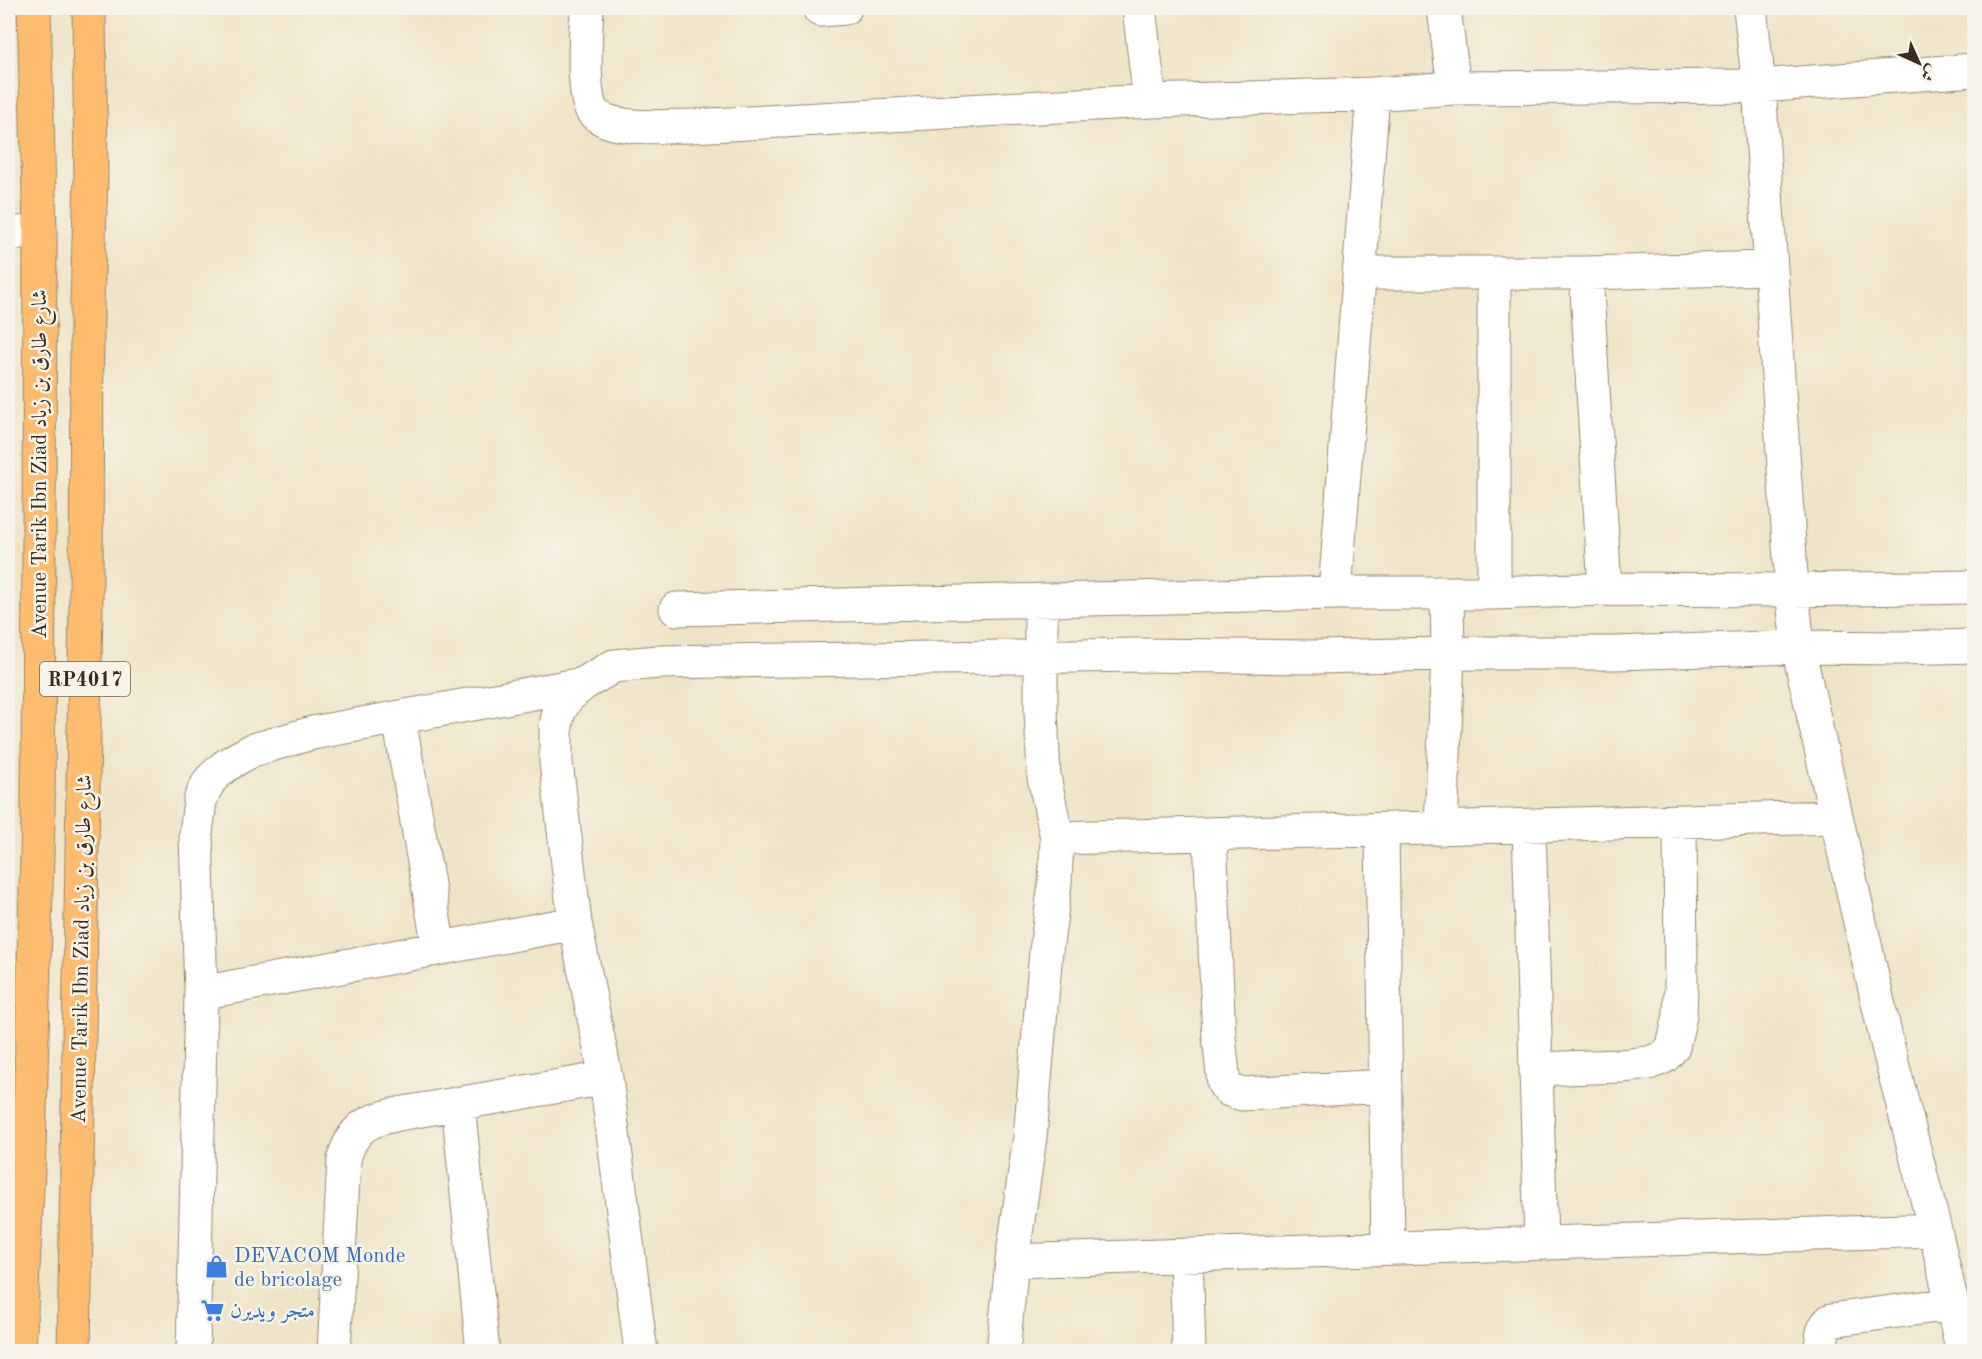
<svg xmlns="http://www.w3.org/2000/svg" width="1982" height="1359" font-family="'Old Standard TT',Amiri,serif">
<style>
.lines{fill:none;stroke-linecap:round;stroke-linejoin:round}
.street-casing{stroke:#958772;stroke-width:35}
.primary-casing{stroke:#958772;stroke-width:35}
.street{stroke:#fff;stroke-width:33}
.primary{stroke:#fdbc70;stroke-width:33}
.labels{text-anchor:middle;stroke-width:5;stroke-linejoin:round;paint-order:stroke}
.shield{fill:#f7f3e8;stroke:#73665b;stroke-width:1.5}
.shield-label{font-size:20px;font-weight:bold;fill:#3b2a1e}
.street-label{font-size:21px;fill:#3b2a1e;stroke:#f7f3e8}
.shop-label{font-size:21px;fill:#366cbe;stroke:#f7f3e8;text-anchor:start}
</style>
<rect width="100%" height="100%" fill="#f7f3e8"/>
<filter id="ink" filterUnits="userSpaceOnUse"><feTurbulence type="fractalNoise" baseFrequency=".0167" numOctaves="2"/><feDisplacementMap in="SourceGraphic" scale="12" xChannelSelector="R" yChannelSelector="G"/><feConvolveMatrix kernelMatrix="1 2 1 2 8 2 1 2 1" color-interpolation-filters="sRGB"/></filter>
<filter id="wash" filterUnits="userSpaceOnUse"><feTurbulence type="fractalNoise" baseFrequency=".008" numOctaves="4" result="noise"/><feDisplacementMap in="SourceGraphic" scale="24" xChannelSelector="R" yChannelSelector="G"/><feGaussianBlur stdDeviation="1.35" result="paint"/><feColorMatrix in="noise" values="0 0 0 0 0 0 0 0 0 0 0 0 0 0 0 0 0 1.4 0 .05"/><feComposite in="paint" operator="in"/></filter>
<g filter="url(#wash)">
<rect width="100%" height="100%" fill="#efe4c7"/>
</g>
<g filter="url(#ink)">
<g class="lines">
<defs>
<path id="street" d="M587 8C586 28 581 98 593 112 611 132 667 126 692 126L1150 101 1373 94
M1139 8 1150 101
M1444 8 1454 88
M1750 8 1759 86 1792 590 1798 647 1888 1047 1935 1230 1963 1352
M820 10 845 8
M8 234 40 231
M1359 273H1586L1771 268
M1586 273 1605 589
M1335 593 1373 94 1454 88 1759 86 1974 70
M1494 593V273
M676 609 1335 593H1494L1605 589 1792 590 1974 587
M399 718 439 948
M1529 826 1541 1243
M1441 829 1448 654 1447 593
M1382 830 1388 1248
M1210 836 1219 1037 1224 1084 1229 1090 1242 1094 1386 1086
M1057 838 1836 817
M201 993 575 923
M1536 1069 1621 1066 1649 1063 1664 1057 1673 1047 1680 1015 1681 987 1680 822
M458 1104 483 1352
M1186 1255 1189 1352
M1012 1261 1935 1230
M193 1352 201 993 196 833 200 801 204 791 210 780 225 766 238 758 253 750 312 733 583 684
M334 1352 344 1160C353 1123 371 1120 404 1113L606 1078
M641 1352 606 1078 575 923 556 762V726L559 711 567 698 583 684 614 666 658 662 1138 655 1318 657 1477 653H1616L1798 647 1900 648 1974 646
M1003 1352 1012 1261 1030 1137 1046 951 1055 883 1057 838 1044 777 1041 710V600
M1821 1352C1822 1339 1821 1328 1831 1320L1952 1304"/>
<path id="primary" d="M19 1352 29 1148 38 817 40 231 34 8
M74 1352 86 602 87 303 91 177 89 8"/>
</defs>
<use href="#street" class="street-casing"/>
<use href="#primary" class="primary-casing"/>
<use href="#street" class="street"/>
<use href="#primary" class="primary"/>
</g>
</g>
<defs>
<symbol id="shop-bare" viewBox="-9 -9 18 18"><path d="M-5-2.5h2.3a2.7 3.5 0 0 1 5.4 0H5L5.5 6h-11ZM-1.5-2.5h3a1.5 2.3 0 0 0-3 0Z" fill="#3f7fe0" stroke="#f7f3e8" stroke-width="2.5" paint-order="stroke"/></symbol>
<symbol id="supermarket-bare" viewBox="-9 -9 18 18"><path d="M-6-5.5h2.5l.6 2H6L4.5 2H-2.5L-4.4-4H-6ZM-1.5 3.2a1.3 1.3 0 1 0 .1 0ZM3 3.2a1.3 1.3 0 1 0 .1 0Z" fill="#3f7fe0" stroke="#f7f3e8" stroke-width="2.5" paint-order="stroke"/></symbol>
</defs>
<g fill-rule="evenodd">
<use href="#shop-bare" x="200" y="1250" width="33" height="33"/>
<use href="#supermarket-bare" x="196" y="1294" width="33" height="33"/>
</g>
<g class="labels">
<rect class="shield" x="40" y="662" width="90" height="34" rx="4.5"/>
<g class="shield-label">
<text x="85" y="686">RP4017</text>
</g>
<g class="street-label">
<text transform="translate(39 464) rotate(-90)" y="7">Avenue Tarik Ibn Ziad شارع طارق بن زياد</text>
<text transform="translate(81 949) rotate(-89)" y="7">Avenue Tarik Ibn Ziad شارع طارق بن زياد</text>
</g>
<g class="shop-label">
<text x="234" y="1262">DEVACOM Monde<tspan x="234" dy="24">de bricolage</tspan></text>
<text x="230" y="1317">متجر ويديرن</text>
</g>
</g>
<rect width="1982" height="1359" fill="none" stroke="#f7f3e8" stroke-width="30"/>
<g transform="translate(1919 63) rotate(135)" stroke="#f7f3e8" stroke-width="4.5" paint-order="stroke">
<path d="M0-4.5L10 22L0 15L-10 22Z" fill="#3b2a1e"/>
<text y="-9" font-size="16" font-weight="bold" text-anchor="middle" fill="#3b2a1e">ش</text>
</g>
</svg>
